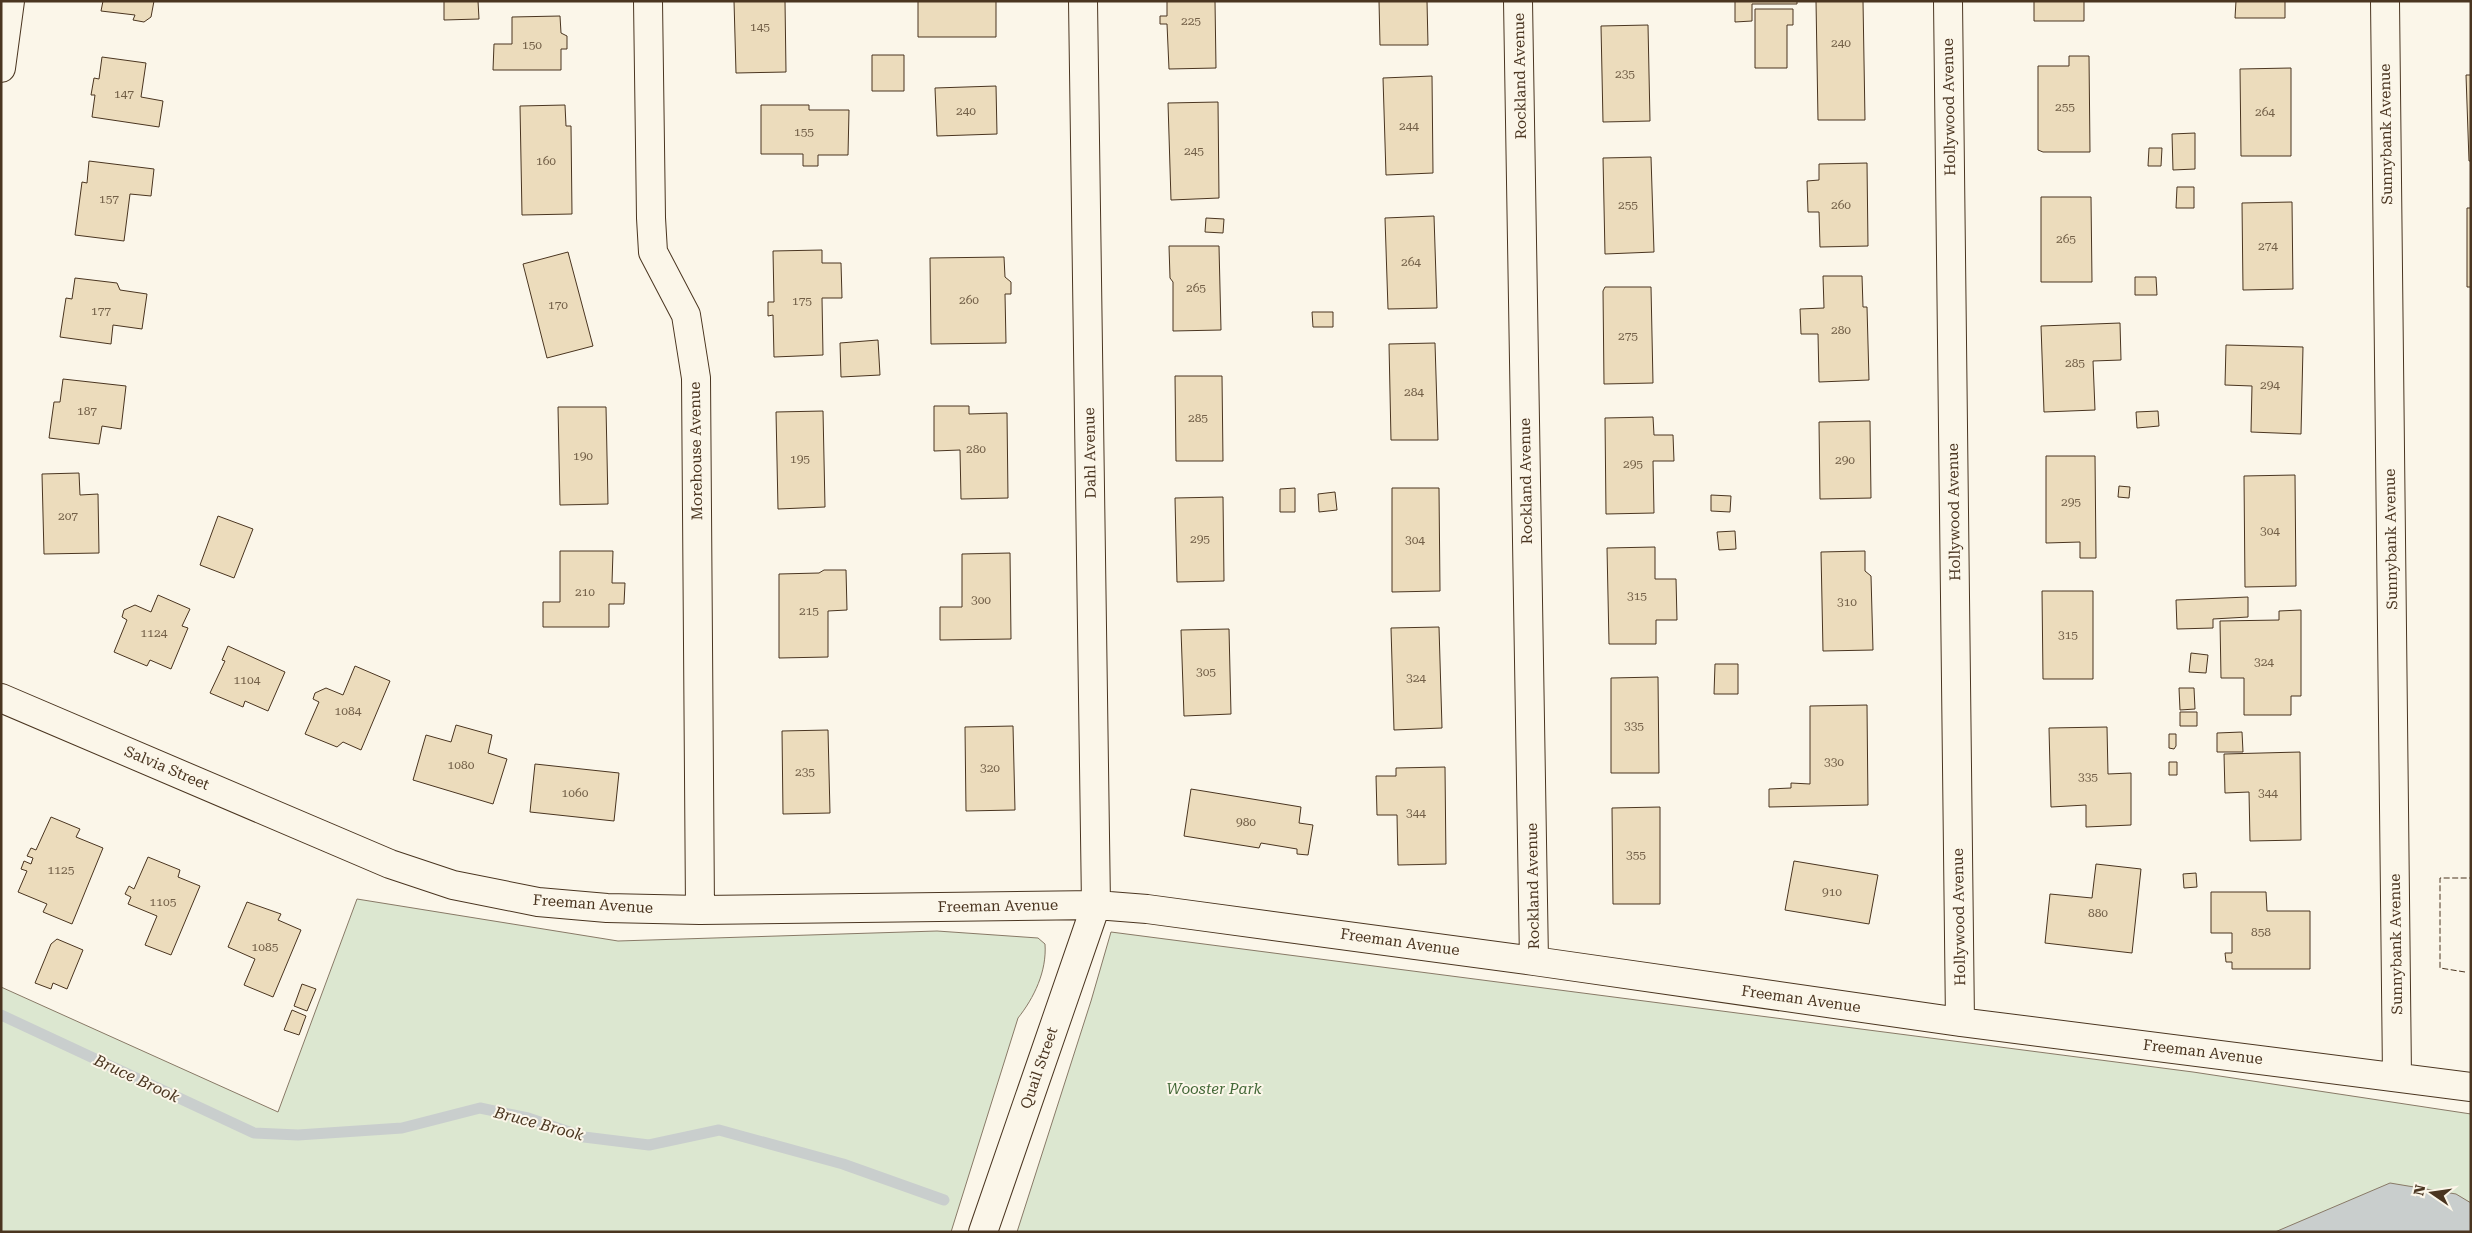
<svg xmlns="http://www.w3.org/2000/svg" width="2472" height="1233" font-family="'Roboto Serif',serif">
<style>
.green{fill:#dce7d0;stroke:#887966}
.water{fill:#c9cecd;stroke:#887966}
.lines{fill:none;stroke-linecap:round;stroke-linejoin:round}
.stream{stroke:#c9cecd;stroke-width:11}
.building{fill:#ecdcbc;stroke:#4a3520}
.street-casing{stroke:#4a3520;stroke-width:30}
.street{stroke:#fbf6e9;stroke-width:28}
.fence{stroke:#4a3520;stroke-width:1;stroke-dasharray:6 2.5;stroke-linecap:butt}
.labels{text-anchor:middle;stroke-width:4;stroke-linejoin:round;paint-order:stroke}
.number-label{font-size:12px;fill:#725f47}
.street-label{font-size:15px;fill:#4a3520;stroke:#fbf6e9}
.park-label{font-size:15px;font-style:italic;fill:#436837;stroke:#fbf6e9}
.water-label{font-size:16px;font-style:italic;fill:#4a3520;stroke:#fbf6e9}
</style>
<rect width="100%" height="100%" fill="#fbf6e9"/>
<path class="green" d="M357 899 618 941 937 931 1038 938 1045 944C1047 971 1034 998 1018 1018L951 1232H1V987L278 1112Z
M1111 932 2193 1072 2471 1114V1232H1017L1091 1001Z"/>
<path class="water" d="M2390 1183 2456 1194 2471 1203V1232H2275Z"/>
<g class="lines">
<path class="stream" d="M1 1015 254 1133 298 1135 402 1128 480 1108 528 1118 584 1137 649 1145 719 1130 843 1164 944 1200"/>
</g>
<path class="building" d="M103 1H154L151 17 144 22 133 20 135 15 101 11Z
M444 1H478L479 19 444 20Z
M734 1H785L786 72 736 73Z
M918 1H996V37H918Z
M1167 1H1215L1216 68 1169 69 1167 24H1160V16H1167Z
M1379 1H1427L1428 45H1380Z
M1735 1H1797V4H1752V21L1735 22Z
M1816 1H1863L1865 120H1818Z
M2034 1H2084V21H2034Z
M2236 1H2285V18H2235Z
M1755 9H1793V25H1787V68H1755Z
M560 16 561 33 567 36V49H561V70H493L494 44H512V17Z
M1648 25 1650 121 1603 122 1601 26Z
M872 55H904V91H872Z
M2069 56H2089L2090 152H2043L2038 150V66H2069Z
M102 57 146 63 141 97 163 101 159 127 92 117 95 95H91L94 78 99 79Z
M2291 68V156H2241L2240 69Z
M2466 75H2471V161H2469Z
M1432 76 1433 173 1386 175 1383 78Z
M996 86 997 134 937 136 935 88Z
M1218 102 1219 198 1171 200 1168 103Z
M565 105 566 126H571L572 214 522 215 520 106Z
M761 105H809V110H849L848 155H818V166H803V154H761Z
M2195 133V169L2173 170 2172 134Z
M2149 148H2162L2161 166H2148Z
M1651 157 1654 252 1605 254 1603 158Z
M89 161 154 169 151 196 130 194 124 241 75 235 82 182 87 183Z
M1867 163 1868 246 1820 247 1819 212H1808L1807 181 1819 180V164Z
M2177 187H2194V208H2176Z
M2041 197H2091L2092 282H2041Z
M2292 202 2293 289 2243 290 2242 203Z
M2467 208H2471V287H2467Z
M1434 216 1437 308 1388 309 1385 218Z
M1206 218 1224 219 1223 233 1205 232Z
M1169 246H1219L1221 330 1173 331V282L1170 278Z
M822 250V263H841L842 298H822L823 355 774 357 773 315 768 316V302H774L773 251Z
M568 252 593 346 547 358 523 264Z
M1004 257 1005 277 1011 282V294H1005L1006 343 931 344 930 258Z
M1823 276H1862L1863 307H1867L1869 380 1819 382 1818 334H1801L1800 309 1824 308Z
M2135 277H2156L2157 295H2135Z
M75 278 117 283 120 290 147 294 142 329 113 325 111 344 60 337 66 298 72 299Z
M1605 287H1651L1653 383 1604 384 1603 291Z
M1312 312H1333V327H1313Z
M2120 323 2121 360 2093 361 2095 410 2044 412 2041 326Z
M878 340 880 375 841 377 840 343Z
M1435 343 1438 440H1391L1389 344Z
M2226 345 2303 347 2301 434 2251 432 2252 386 2225 385Z
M1175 376H1222L1223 461H1176Z
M63 379 126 386 121 429 102 426 99 444 49 438 54 402H60Z
M934 406H969V414L1007 413 1008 498 961 499 960 450 934 451Z
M558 407H606L608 504 560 505Z
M823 411 825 507 778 509 776 412Z
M2158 411 2159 426 2137 428 2136 412Z
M1653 417 1654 435H1673L1674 461H1653L1654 513 1606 514 1605 418Z
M1870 421 1871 498 1820 499 1819 422Z
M2046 456H2095L2096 558H2080V542L2046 543Z
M79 473 80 495 98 494 99 553 44 554 42 474Z
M2295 475 2296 586 2245 587 2244 476Z
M2119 486 2130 487 2129 498 2118 497Z
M1295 488V512H1280V489Z
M1392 488H1439L1440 591 1392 592Z
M1335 492 1337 510 1319 512 1318 494Z
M1711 495 1731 496 1730 512 1711 511Z
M1223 497 1224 581 1177 582 1175 498Z
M218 516 253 529 234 578 200 565Z
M1735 531 1736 549 1719 550 1717 532Z
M1655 547V579H1676L1677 620H1656V644H1609L1607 548Z
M560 551H613L612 583H625L624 604H609V627H543V602H560Z
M1865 551V571L1871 576 1873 650 1823 651 1821 552Z
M1010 553 1011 639 940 640V607H962V554Z
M824 570H846L847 610 828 611V657L779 658V574L819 573Z
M2042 591H2093V679H2043Z
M158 595 190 609 182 626 188 628 171 669 150 660 147 666 114 652 127 620 122 617 124 610 135 605 151 612Z
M2248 597V617L2213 619V628L2177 629 2176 600Z
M2301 610V696H2291V715H2244V678H2221L2220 621 2279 620V611Z
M1439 627 1442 728 1394 730 1391 628Z
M1229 629 1231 714 1184 716 1181 630Z
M228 646 285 672 268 711 245 701 243 707 210 693 225 661 222 660Z
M2191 653 2208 655 2206 673 2189 672Z
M1715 664H1738V694H1714Z
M355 666 390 681 361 750 343 742 337 747 305 734 319 702 313 699 315 693 326 688 343 695Z
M1658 677 1659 773H1611V678Z
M2179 688H2194L2195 709 2180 710Z
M1867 705 1868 805 1769 807V789L1791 788V783L1810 784V706Z
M2180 712H2197V726H2180Z
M456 725 492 735 488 753 507 759 493 804 413 780 426 735 451 742Z
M1013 726 1015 810 966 811 965 727Z
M2107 727 2108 774 2131 773V825L2086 827V805L2051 807 2049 728Z
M828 730 830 813 783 814 782 731Z
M2242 732 2243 752H2217V733Z
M2169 734H2176V746L2174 749 2169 748Z
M2300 752 2301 840 2250 841 2249 792 2225 793 2224 754Z
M2169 762H2177V775H2169Z
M535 764 619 773 614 821 530 812Z
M1445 767 1446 864 1398 865 1397 815H1377L1376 776H1396V768Z
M1191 789 1301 807 1299 823 1313 825 1308 855 1297 854V849L1261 843 1259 848 1184 836Z
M1660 807V904H1613L1612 808Z
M51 817 80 829 76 837 103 848 72 924 43 912 47 904 18 892 27 871 21 869 24 861 31 864 33 858 27 856 31 848 36 850Z
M148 857 180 870 178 877 200 886 171 955 145 945 157 916 128 904 131 897 125 894 129 886 134 889Z
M1794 861 1878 875 1869 924 1785 910Z
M2096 864 2141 869 2132 953 2045 943 2050 894 2092 898Z
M2196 873 2197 887 2184 888 2183 874Z
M2211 892H2266L2267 911H2310V969H2232V962H2226L2225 953H2232V933H2211Z
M247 902 281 914 278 920 301 930 273 997 244 985 255 959 228 947Z
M57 939 83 950 67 989 53 983 51 989 35 983 51 944Z
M302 984 316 989 307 1011 294 1006Z
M292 1010 306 1016 299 1035 284 1030Z"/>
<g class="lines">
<defs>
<path id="street" d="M648 1 651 218 653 252 686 315 696 378 700 910
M1518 1 1534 961
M1948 1 1960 1022
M2385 1 2397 1077
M1 68 10 1
M1 698 390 864 453 885 538 902 607 908 700 910 1096 905 1147 909 1534 961 1960 1022 2471 1087
M983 1232 1096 905 1083 1"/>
</defs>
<use href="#street" class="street-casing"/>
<use href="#street" class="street"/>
<path class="fence" d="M2465 972 2440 968V878H2471"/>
</g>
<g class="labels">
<g class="number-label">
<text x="1191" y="25">225</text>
<text x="760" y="31">145</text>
<text x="1841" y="47">240</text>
<text x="532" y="49">150</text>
<text x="1625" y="78">235</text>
<text x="124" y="98">147</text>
<text x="2065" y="111">255</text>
<text x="966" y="115">240</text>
<text x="2265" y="116">264</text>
<text x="1409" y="130">244</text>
<text x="804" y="136">155</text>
<text x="1194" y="155">245</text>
<text x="546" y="165">160</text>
<text x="109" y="203">157</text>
<text x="1628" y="209">255</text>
<text x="1841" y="209">260</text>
<text x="2066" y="243">265</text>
<text x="2268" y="250">274</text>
<text x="1411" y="266">264</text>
<text x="1196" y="292">265</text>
<text x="969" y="304">260</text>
<text x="802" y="305">175</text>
<text x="558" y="309">170</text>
<text x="101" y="315">177</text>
<text x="1841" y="334">280</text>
<text x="1628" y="340">275</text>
<text x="2075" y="367">285</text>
<text x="2270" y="389">294</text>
<text x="1414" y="396">284</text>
<text x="87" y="415">187</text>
<text x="1198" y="422">285</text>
<text x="976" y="453">280</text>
<text x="583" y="460">190</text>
<text x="800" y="463">195</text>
<text x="1845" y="464">290</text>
<text x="1633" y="468">295</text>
<text x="2071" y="506">295</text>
<text x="68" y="520">207</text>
<text x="2270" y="535">304</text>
<text x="1200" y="543">295</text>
<text x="1415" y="544">304</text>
<text x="585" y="596">210</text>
<text x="1637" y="600">315</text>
<text x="981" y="604">300</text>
<text x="1847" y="606">310</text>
<text x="809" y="615">215</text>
<text x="154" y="637">1124</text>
<text x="2068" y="639">315</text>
<text x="2264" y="666">324</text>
<text x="1206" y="676">305</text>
<text x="1416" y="682">324</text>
<text x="247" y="684">1104</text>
<text x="348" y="715">1084</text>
<text x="1634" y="730">335</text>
<text x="1834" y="766">330</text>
<text x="461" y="769">1080</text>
<text x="990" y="772">320</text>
<text x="805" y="776">235</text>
<text x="2088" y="781">335</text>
<text x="575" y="797">1060</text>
<text x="2268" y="797">344</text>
<text x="1416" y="817">344</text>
<text x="1246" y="826">980</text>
<text x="1636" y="859">355</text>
<text x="61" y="874">1125</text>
<text x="1832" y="896">910</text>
<text x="163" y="906">1105</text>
<text x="2098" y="917">880</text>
<text x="2261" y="936">858</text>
<text x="265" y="951">1085</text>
</g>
<g class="street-label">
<text transform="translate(1520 76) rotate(-91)" y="5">Rockland Avenue</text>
<text transform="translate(1949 107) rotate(-91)" y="5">Hollywood Avenue</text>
<text transform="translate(2386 134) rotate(-91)" y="5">Sunnybank Avenue</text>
<text transform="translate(696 451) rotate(-91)" y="5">Morehouse Avenue</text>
<text transform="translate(1090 453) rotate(-91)" y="5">Dahl Avenue</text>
<text transform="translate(1526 481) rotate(-91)" y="5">Rockland Avenue</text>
<text transform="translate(1954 512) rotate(-91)" y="5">Hollywood Avenue</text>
<text transform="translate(2391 539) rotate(-91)" y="5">Sunnybank Avenue</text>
<text transform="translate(167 768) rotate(23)" y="5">Salvia Street</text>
<text transform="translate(1533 886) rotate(-91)" y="5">Rockland Avenue</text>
<text transform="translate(593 904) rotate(4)" y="5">Freeman Avenue</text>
<text transform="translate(998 906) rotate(-1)" y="5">Freeman Avenue</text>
<text transform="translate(1959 917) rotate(-91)" y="5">Hollywood Avenue</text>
<text transform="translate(1400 942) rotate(8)" y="5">Freeman Avenue</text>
<text transform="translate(2396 944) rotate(-91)" y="5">Sunnybank Avenue</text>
<text transform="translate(1801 999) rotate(8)" y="5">Freeman Avenue</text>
<text transform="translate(2203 1052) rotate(7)" y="5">Freeman Avenue</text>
<text transform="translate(1039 1068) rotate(-71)" y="5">Quail Street</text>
</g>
<g class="park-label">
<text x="1214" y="1094">Wooster Park</text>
</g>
<g class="water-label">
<text transform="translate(137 1078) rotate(25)" y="6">Bruce Brook</text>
<text transform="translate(539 1123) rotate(15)" y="6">Bruce Brook</text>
</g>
</g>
<rect width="2472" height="1233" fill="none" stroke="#4a3520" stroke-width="5"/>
<g transform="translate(2432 1193) rotate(283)" stroke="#fbf6e9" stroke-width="4" paint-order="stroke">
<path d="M0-4L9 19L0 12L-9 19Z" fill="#4a3520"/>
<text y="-8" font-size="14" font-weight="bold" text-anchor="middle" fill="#4a3520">N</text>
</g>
</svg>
